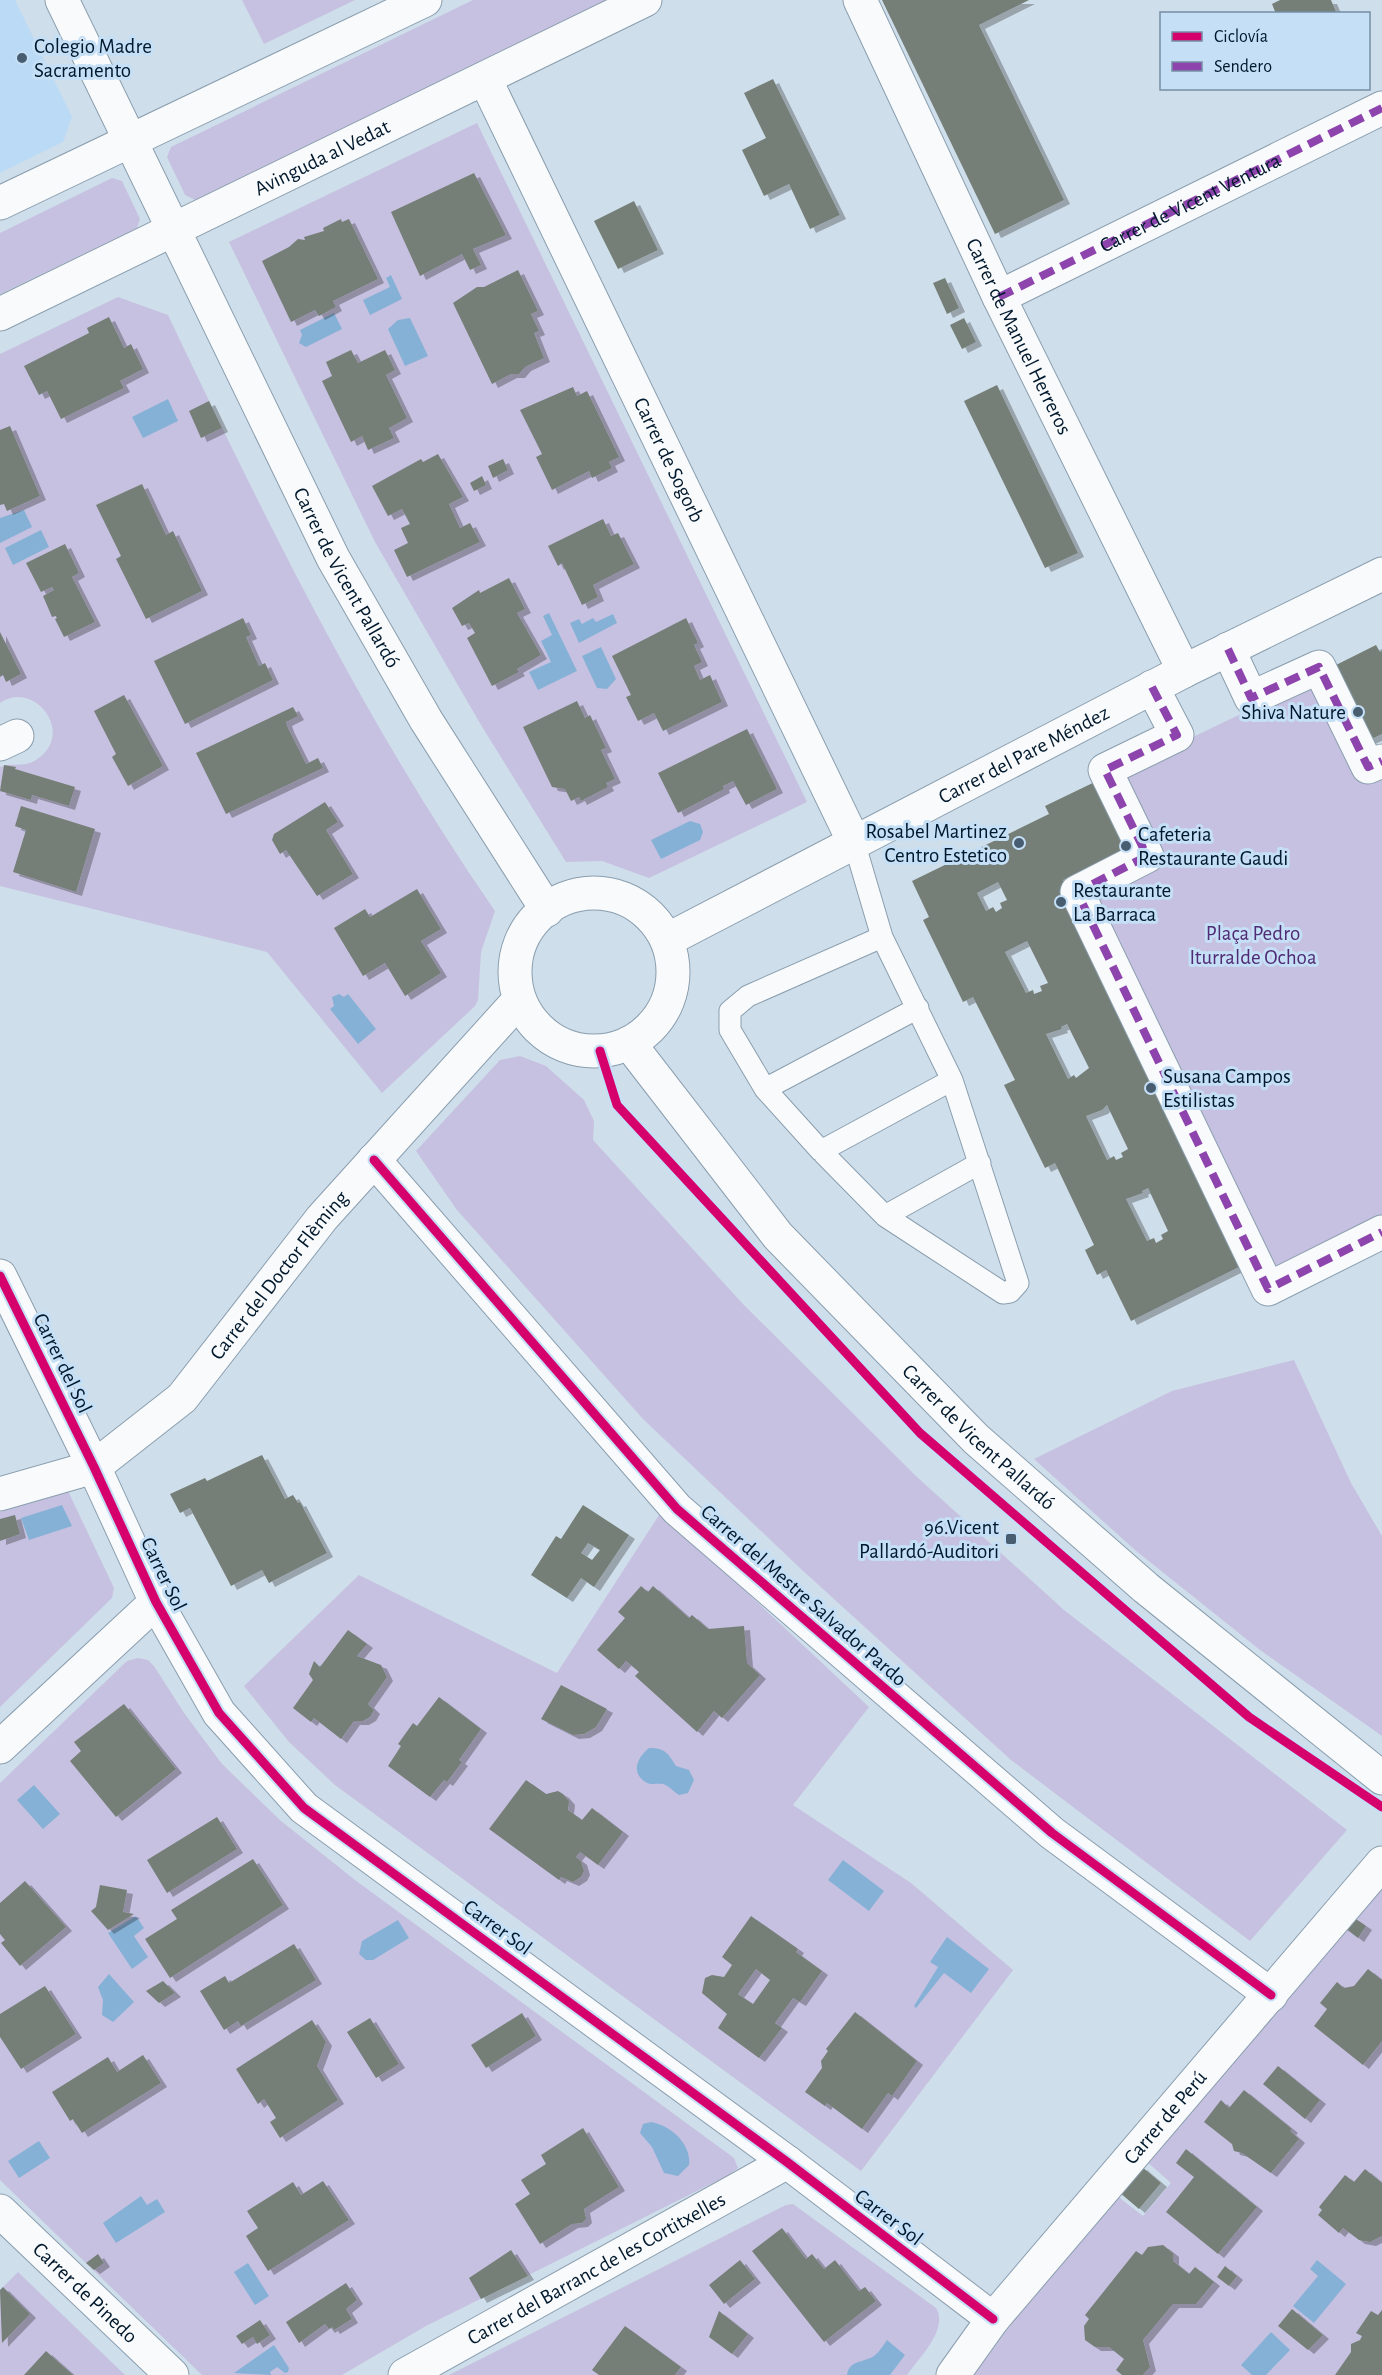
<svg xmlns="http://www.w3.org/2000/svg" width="1382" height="2375" font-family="'Alegreya Sans',sans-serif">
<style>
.built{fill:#bbdaf5}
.green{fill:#c6c1e0}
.water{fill:#86b1d7}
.building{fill:#757f78;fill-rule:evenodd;filter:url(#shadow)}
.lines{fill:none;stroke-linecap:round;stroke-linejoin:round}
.lane-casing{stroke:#8a9eae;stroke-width:23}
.street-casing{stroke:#8a9eae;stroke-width:35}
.secondary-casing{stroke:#8a9eae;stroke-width:35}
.lane{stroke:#f8fafc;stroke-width:21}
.street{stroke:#f8fafc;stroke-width:33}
.secondary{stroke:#f8fafc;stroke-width:33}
.quiet{stroke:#8e44ad;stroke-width:8;stroke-dasharray:15 8;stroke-linecap:butt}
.cycleway-casing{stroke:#c4dff6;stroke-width:13}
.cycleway{stroke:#d6006c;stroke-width:9}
.poi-dot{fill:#485d6f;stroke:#c4dff6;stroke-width:2}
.labels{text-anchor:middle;stroke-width:6;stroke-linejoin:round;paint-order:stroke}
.poi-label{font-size:21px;fill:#00182c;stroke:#c4dff6;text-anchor:start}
.street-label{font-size:21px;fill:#00182c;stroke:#c4dff6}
.park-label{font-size:21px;fill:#512a74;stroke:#c4dff6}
</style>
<defs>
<filter id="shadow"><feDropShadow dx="6" dy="4" stdDeviation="0" flood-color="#0004"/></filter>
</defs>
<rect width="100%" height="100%" fill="#cfdeeb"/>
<path class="built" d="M0 0H15L72 117 63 142 0 173Z"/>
<path class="green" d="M242 0H355L264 44Z
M473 0H608L195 200 185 195 167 157 171 147Z
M477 123 807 802 649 878 602 861 566 862 481 725 375 542 229 242Z
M112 178 122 181 140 219 137 228 0 294V233Z
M118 297 168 315C265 519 366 725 495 911L481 952 478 1000 475 1006 382 1093 267 952 0 886V767C12 762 24 768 36 760 77 734 34 679 0 703V354Z
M1318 677 1382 768V1229L1274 1283 1088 897 1114 775Z
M520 1056 546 1066 584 1100 594 1121 593 1140 743 1304 917 1477 1064 1610 1347 1830 1250 1941 1011 1760 801 1569 643 1419 457 1210 416 1151 500 1060Z
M1294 1360 1351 1483 1382 1536V1736L1260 1650 1135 1550 1034 1459 1172 1391Z
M68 1491 114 1588 112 1598 0 1707V1512Z
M661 1512 869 1707 793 1805 911 1883 1013 1970 861 2171 335 1785 289 1742 244 1686 359 1575 557 1673Z
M138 1658 148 1660 154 1666 184 1713 222 1764 281 1821 355 1880 734 2158 738 2168 729 2175 426 2326 342 2375H202L0 2180V1783L127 1661Z
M1382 1875V2375H974L1021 2311 1116 2195 1143 2216 1171 2183 1145 2160Z
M793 2204 936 2308C949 2329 919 2358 907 2375H449L786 2205Z
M18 2272 125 2375H0V2290Z"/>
<path class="water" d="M391 275 402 299 370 315 363 300 390 287 386 278Z
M334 313 342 329 306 347 299 343 302 335 300 330Z
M410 318 428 356 405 366 388 329 398 320Z
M168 399 178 421 143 438 132 417Z
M24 510 32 527 0 543V518Z
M41 530 49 547 13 565 5 548Z
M549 613 577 671 538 690 529 672 551 662 541 641 552 635 543 616Z
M613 614 617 623 579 643 570 623 579 619 582 624 593 618 596 622Z
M601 647 616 679 607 689 597 688 582 656Z
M690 821 700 824 703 832 700 840 661 859 651 840Z
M339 994 344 997 348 994 376 1029 358 1044 330 1009 334 1006 332 997Z
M62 1505 72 1526 29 1540 21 1518Z
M649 1748C665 1748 668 1753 676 1766L689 1770 694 1780 688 1793 679 1795C674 1792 668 1785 663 1784 656 1783 650 1786 644 1781 630 1771 639 1756 649 1748Z
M34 1785 60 1814 43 1829 17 1800Z
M843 1860 884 1891 869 1911 828 1880Z
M136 1916 144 1928 134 1936 148 1957 132 1969 108 1933Z
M398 1920 409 1938 373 1960H366L359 1954 362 1941Z
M947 1937 989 1969 971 1993 944 1973 916 2008 914 2006 938 1967 930 1962Z
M109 1974 134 2002 113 2022 102 2015 103 2000 98 1987Z
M651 2122C670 2125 692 2144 689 2165L678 2176 664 2173 652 2147 640 2133 643 2124Z
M39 2141 50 2158 19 2178 8 2161Z
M141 2196 147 2205 157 2199 165 2212 116 2243 103 2223Z
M1317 2260 1346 2284 1314 2323 1293 2306 1318 2276 1310 2269Z
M248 2263 269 2296 255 2305 234 2272Z
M1271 2332 1290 2350 1266 2375H1252L1241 2365Z
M887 2340 905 2355 890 2375H847C849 2360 863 2363 874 2356 879 2352 883 2346 887 2340Z
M274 2345 289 2368 288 2372 285 2373 277 2367 270 2372 271 2375 234 2373Z"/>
<path class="building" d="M882 0H1029L979 25 1064 200 995 234Z
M1280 0H1331L1337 14H1276L1272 4Z
M773 79 840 215 810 229 789 184 764 196 742 150 766 138 744 93Z
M474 173 506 235 473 249 481 265 470 270 462 254 420 276 391 212Z
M634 201 658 250 618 269 594 221Z
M341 219 342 222 349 219 378 279 333 301 336 307 319 316 315 310 291 322 262 261 289 247 298 239 305 240 304 237 324 231 323 228Z
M518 270 538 311 531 314 539 331 534 333 544 358 525 367 519 374H511L492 384 453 303 477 287H484Z
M945 278 959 308 947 314 933 283Z
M109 317 124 348 131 344 143 369 120 381 124 388 61 419 47 391 39 395 24 366 89 333 87 328Z
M964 318 976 342 962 349 950 325Z
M351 350 358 363 385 350 395 370 386 375 407 418 389 428 394 438 368 450 362 436 351 442 322 381 332 376 326 362Z
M997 385 1078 553 1045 568 964 401Z
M573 387 577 396 587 391 619 457 609 462 612 468 592 478 589 471 552 490 536 457 542 454 520 410Z
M209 401 222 428 201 438 189 411Z
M10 426 40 496 7 511 4 504 0 505V430Z
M438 454 463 497 449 504 460 528 470 523 480 542 407 577 394 550 408 543 401 528 410 524 402 509 388 516 372 486 421 459 423 462Z
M503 459 508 470 493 478 488 466Z
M482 476 486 485 474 491 470 483Z
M142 484 166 535 173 531 202 591 146 619 116 559 121 556 96 505Z
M603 519 611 536 618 533 634 564 593 585 598 597 582 605 562 563 558 566 548 546Z
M65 544 79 573 72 577 95 622 64 637 55 619 57 618 56 616 52 617 43 596 54 590 52 587 41 592 26 563Z
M509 578 525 609 517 613 541 655 517 669 519 672 492 686 467 638 475 633 469 623 462 626 452 608 479 590 480 593Z
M243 618 251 635 246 637 259 666 265 663 273 680 185 724 154 661Z
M686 618 698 643 694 645 702 662 694 666 700 680 710 675 722 702 663 731 654 713 638 721 626 697 631 695 612 656Z
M0 632 21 674 6 682 3 675 0 677Z
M1376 645 1380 652 1382 651V734L1361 744 1326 670Z
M124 695 163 766 128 786 112 757 116 754 94 711Z
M577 701 585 718 590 715 606 748 601 750 615 779 606 783 608 787 581 801 579 797 571 801 565 789 552 787 523 727Z
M293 707 298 716 286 722 288 728 306 764 318 758 323 768 226 814 196 753Z
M747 729 777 789 746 805 733 781 723 786 724 789 678 813 658 773Z
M4 765 16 767 15 769 75 787 69 806 32 795 31 800 0 791Z
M1103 778 1139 851 1081 879 1077 873 1063 880 1091 940 1083 944 1115 1010 1172 1106 1163 1110 1194 1175 1203 1193 1212 1187 1223 1210 1214 1215 1239 1267 1131 1321 1106 1270 1097 1275 1085 1250 1094 1245 1055 1163 1045 1168 1004 1085 1015 1080 973 997 963 1002 923 920 929 917 912 881 1049 814 1045 806ZM998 882 1007 900 1000 903 1002 908 996 912 993 907 986 911 977 893ZM1027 941 1048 983 1040 986 1042 991 1034 994 1033 990 1026 993 1005 952ZM1067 1024 1089 1068 1076 1078 1074 1075 1068 1079 1046 1034 1062 1029 1061 1027ZM1107 1105 1128 1149 1121 1153 1123 1157 1116 1160 1114 1156 1107 1160 1086 1116 1102 1110ZM1148 1188 1168 1231 1161 1235 1163 1239 1156 1243 1154 1238 1147 1241 1126 1199 1143 1193 1142 1191Z
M325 802 338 822 326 830 353 874 317 896 286 850 280 854 272 840 274 834Z
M21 806 95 829 76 892 13 872 26 830 15 826Z
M417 889 441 929 421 941 441 973 405 996 385 963 363 976 334 928 365 909 370 917Z
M262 1455 285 1499 293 1495 298 1503 300 1502 327 1553 269 1583 262 1570 231 1586 190 1508 180 1513 170 1494 205 1478 207 1481Z
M583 1505 629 1535 594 1587 581 1578 567 1598 531 1575 556 1536 561 1539ZM588 1543 600 1550 592 1560 581 1553Z
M15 1515 20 1534 0 1541V1519Z
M641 1586 648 1592 653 1586 689 1618 692 1615 708 1629 744 1626 747 1663 760 1675 722 1718 714 1711 697 1732 635 1676 639 1672 626 1661 619 1669 597 1650 625 1618 618 1612Z
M348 1630 367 1644 357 1656 381 1665 387 1677 368 1704 374 1710 370 1717 363 1721H354L341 1739 314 1718 311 1722 293 1708 313 1680 309 1674 314 1661 320 1667Z
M561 1685 607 1709 596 1727 584 1734 573 1735 541 1719Z
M439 1697 481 1729 459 1760 462 1762 447 1782 444 1780 430 1797 388 1766 401 1746 398 1744 413 1723 417 1726Z
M124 1704 176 1769 116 1817 70 1761 81 1751 74 1742Z
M526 1780 546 1794 558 1791 563 1794 569 1801 568 1810 582 1820 592 1808 623 1832 598 1865 580 1852 576 1857 581 1861 584 1871 581 1877 573 1882 561 1877 559 1880 489 1829Z
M217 1817 237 1849 167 1893 147 1860Z
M253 1859 283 1905 170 1978 145 1939 177 1919 171 1910Z
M25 1881 66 1927 20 1966 1 1943 5 1940 0 1934V1903Z
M100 1885 127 1890 123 1912 134 1914 108 1930 91 1911 96 1907Z
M751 1916 798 1949 796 1952 822 1971 800 2002 793 1998 775 2023 782 2028 759 2058 718 2028 727 2014 702 1993 705 1978 712 1975 724 1977 732 1965 722 1957ZM756 1969 770 1980 753 2004 738 1994Z
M1353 1917 1366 1926 1358 1938 1345 1928Z
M294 1944 316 1980 241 2026 238 2021 224 2030 200 1991 225 1976 229 1983Z
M1368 1969 1382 1980V2041L1363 2065 1314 2026 1327 2009 1320 2003 1337 1982 1344 1988 1354 1986Z
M163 1981 175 1993 159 2003 146 1991Z
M45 1986 76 2034 21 2069 0 2037V2014Z
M855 2012 917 2061 892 2096 888 2093 862 2129 827 2103 825 2106 805 2092 822 2068 821 2061 828 2051 826 2049Z
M522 2013 536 2036 486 2068 471 2045Z
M370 2018 399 2064 376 2078 347 2032Z
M312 2020 326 2042 317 2066 338 2100 280 2138 270 2122 276 2118 264 2099 258 2104 236 2069Z
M143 2055 161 2083 82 2133 73 2119 70 2121 52 2092 108 2057 117 2072Z
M1278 2066 1320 2100 1305 2119 1263 2084Z
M1244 2090 1292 2129 1290 2131 1299 2139 1271 2173 1242 2153 1234 2151 1232 2144 1204 2122 1221 2100 1229 2108Z
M583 2128 619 2187 584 2209 586 2219 582 2223 572 2224 540 2244 515 2204 530 2194 521 2180 546 2164 541 2155Z
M1186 2149 1257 2207 1218 2254 1166 2212 1194 2177 1176 2163Z
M1141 2166 1161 2183 1139 2209 1119 2192Z
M1365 2169 1382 2183V2236L1370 2242 1359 2240 1343 2228 1339 2233 1318 2215 1322 2210 1319 2207 1345 2175 1354 2182Z
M323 2181 349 2220 268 2271 246 2236 258 2228 247 2211 293 2182 301 2195Z
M782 2228 806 2259 812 2254 824 2269 835 2260 859 2291 865 2287 876 2301 824 2342 752 2251Z
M1163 2245 1173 2253V2261L1189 2274 1195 2267 1214 2282 1196 2304H1173L1143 2340 1150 2367 1143 2375H1122L1116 2370 1124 2359 1109 2347H1095L1085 2340 1084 2326 1089 2319 1085 2315 1136 2251 1142 2255 1148 2247Z
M511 2250 528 2276 481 2299 469 2278Z
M98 2254 104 2263 94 2270 86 2263Z
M740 2260 755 2279 724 2304 709 2285Z
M1225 2266 1237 2276 1229 2286 1217 2277Z
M346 2283 357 2300 346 2309 352 2319 334 2330 332 2327 329 2329 325 2324 299 2343 286 2322Z
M3 2287 30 2314 2 2343 0 2290Z
M1292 2309 1323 2335 1308 2350 1278 2326Z
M1382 2310V2375H1335L1351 2352V2344L1360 2340 1362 2336 1356 2333 1371 2311 1378 2315Z
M719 2311 748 2334 732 2354 709 2337Z
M260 2320 270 2335 257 2344 253 2337 242 2344 236 2336Z
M625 2326 681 2367 675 2375H599L592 2370Z
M46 2351 73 2375H24Z"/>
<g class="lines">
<defs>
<path id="lane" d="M854 842 882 937 952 1080 1018 1283 1010 1292 1003 1293 885 1216 821 1151 765 1089 730 1030V1011L748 996 882 937
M765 1089 918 1008
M821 1151 952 1080
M885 1216 980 1163"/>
<g id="street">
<path id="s1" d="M62 0 333 558 426 720 547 910"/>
<path id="s2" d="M860 0 999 297 1184 671"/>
<path id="s3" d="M485 79 854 842"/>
<path id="s4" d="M999 297 1382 108"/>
<path d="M1228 649 1251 698 1319 667 1368 767 1382 761"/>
<path d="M1152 687 1177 735 1105 770 1147 856 1077 892 1268 1289 1382 1232"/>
<path d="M0 744 17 736"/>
<circle cx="594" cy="972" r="79"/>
<path id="s5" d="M667 940 1184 671 1382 574"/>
<path id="s6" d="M629 1043 778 1236 976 1439 1146 1588 1382 1778"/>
<path d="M374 1160 677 1509 1052 1833 1271 1995"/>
<path d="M0 1276 94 1467 156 1602 219 1713 304 1808 787 2162 993 2319"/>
<path id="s7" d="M0 1494 94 1467 182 1398 322 1218 519 1000"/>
<path d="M0 1747 156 1602"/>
<path id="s8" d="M0 2211 172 2375"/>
<path id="s9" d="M405 2375 787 2162"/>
<path id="s10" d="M953 2375 993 2319 1382 1863"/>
</g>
<g id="secondary">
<path d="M0 203 425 0"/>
<path id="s11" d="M0 314 645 0"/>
</g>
</defs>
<use href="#lane" class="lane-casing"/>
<use href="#street" class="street-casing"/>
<use href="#secondary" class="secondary-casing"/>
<use href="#lane" class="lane"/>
<use href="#street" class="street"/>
<use href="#secondary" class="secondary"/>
<path class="quiet" d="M999 297 1382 108
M1228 649 1251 698 1319 667 1368 767 1382 761
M1152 687 1177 735 1105 770 1147 856 1077 892 1268 1289 1382 1232"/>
<defs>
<path id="cycleway" d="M600 1051 617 1105 920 1433 1249 1717 1382 1807
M374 1160 677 1509 1052 1833 1271 1995
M0 1276 94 1467 156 1602 219 1713 304 1808 787 2162 993 2319"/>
</defs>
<use href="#cycleway" class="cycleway-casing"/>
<use href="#cycleway" class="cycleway"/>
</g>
<g class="poi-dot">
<circle cx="22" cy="58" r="6"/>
<circle cx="1358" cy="712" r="6"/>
<circle cx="1019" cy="843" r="6"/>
<circle cx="1126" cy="846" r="6"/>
<circle cx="1061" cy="902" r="6"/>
<circle cx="1151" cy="1088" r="6"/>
<rect x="1005" y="1533" width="12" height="12" rx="3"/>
</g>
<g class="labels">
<g class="poi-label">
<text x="34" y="53">Colegio Madre<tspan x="34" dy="24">Sacramento</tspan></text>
<text x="1346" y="719" text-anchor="end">Shiva Nature</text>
<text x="1007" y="838" text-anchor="end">Rosabel Martinez<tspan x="1007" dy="24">Centro Estetico</tspan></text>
<text x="1138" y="841">Cafeteria<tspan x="1138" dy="24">Restaurante Gaudi</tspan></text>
<text x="1073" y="897">Restaurante<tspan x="1073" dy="24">La Barraca</tspan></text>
<text x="1163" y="1083">Susana Campos<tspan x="1163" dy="24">Estilistas</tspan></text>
<text x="999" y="1534" text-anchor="end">96.Vicent<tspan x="999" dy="24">Pallardó-Auditori</tspan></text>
</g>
<g class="street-label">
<text dy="7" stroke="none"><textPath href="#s11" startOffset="358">Avinguda al Vedat</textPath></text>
<text dy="7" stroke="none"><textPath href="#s4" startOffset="213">Carrer de Vicent Ventura</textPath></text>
<text dy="7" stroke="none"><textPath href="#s2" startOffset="372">Carrer de Manuel Herreros</textPath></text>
<text dy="7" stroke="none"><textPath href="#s3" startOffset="423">Carrer de Sogorb</textPath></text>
<text dy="7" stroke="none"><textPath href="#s1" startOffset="644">Carrer de Vicent Pallardó</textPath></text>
<text dy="7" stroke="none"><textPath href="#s5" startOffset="402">Carrer del Pare Méndez</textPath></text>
<text dy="7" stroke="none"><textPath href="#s7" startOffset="366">Carrer del Doctor Flèming</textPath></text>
<text transform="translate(63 1363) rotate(64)" y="7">Carrer del Sol</text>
<text dy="7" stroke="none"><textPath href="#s6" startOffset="528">Carrer de Vicent Pallardó</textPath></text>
<text transform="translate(164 1574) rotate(64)" y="7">Carrer Sol</text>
<text transform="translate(804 1595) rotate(41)" y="7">Carrer del Mestre Salvador Pardo</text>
<text transform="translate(498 1927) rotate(36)" y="7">Carrer Sol</text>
<text dy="7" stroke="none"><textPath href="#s10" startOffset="334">Carrer de Perú</textPath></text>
<text transform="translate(889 2217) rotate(37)" y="7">Carrer Sol</text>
<text dy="7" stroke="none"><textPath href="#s9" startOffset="219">Carrer del Barranc de les Cortitxelles</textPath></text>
<text dy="7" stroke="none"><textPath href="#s8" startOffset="118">Carrer de Pinedo</textPath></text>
</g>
<g class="park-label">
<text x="1253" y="940">Plaça Pedro<tspan x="1253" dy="24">Iturralde Ochoa</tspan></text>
</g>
</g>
<rect x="1160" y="12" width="210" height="78" fill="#c4dff6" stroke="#768fa5" stroke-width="1.5"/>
<rect x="1172" y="32" width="30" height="9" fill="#d6006c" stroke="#768fa5" stroke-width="1.5"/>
<text x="1214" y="42" font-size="18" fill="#00182c">Ciclovía</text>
<rect x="1172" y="62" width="30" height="9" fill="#8e44ad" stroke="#768fa5" stroke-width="1.5"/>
<text x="1214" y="72" font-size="18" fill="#00182c">Sendero</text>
</svg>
